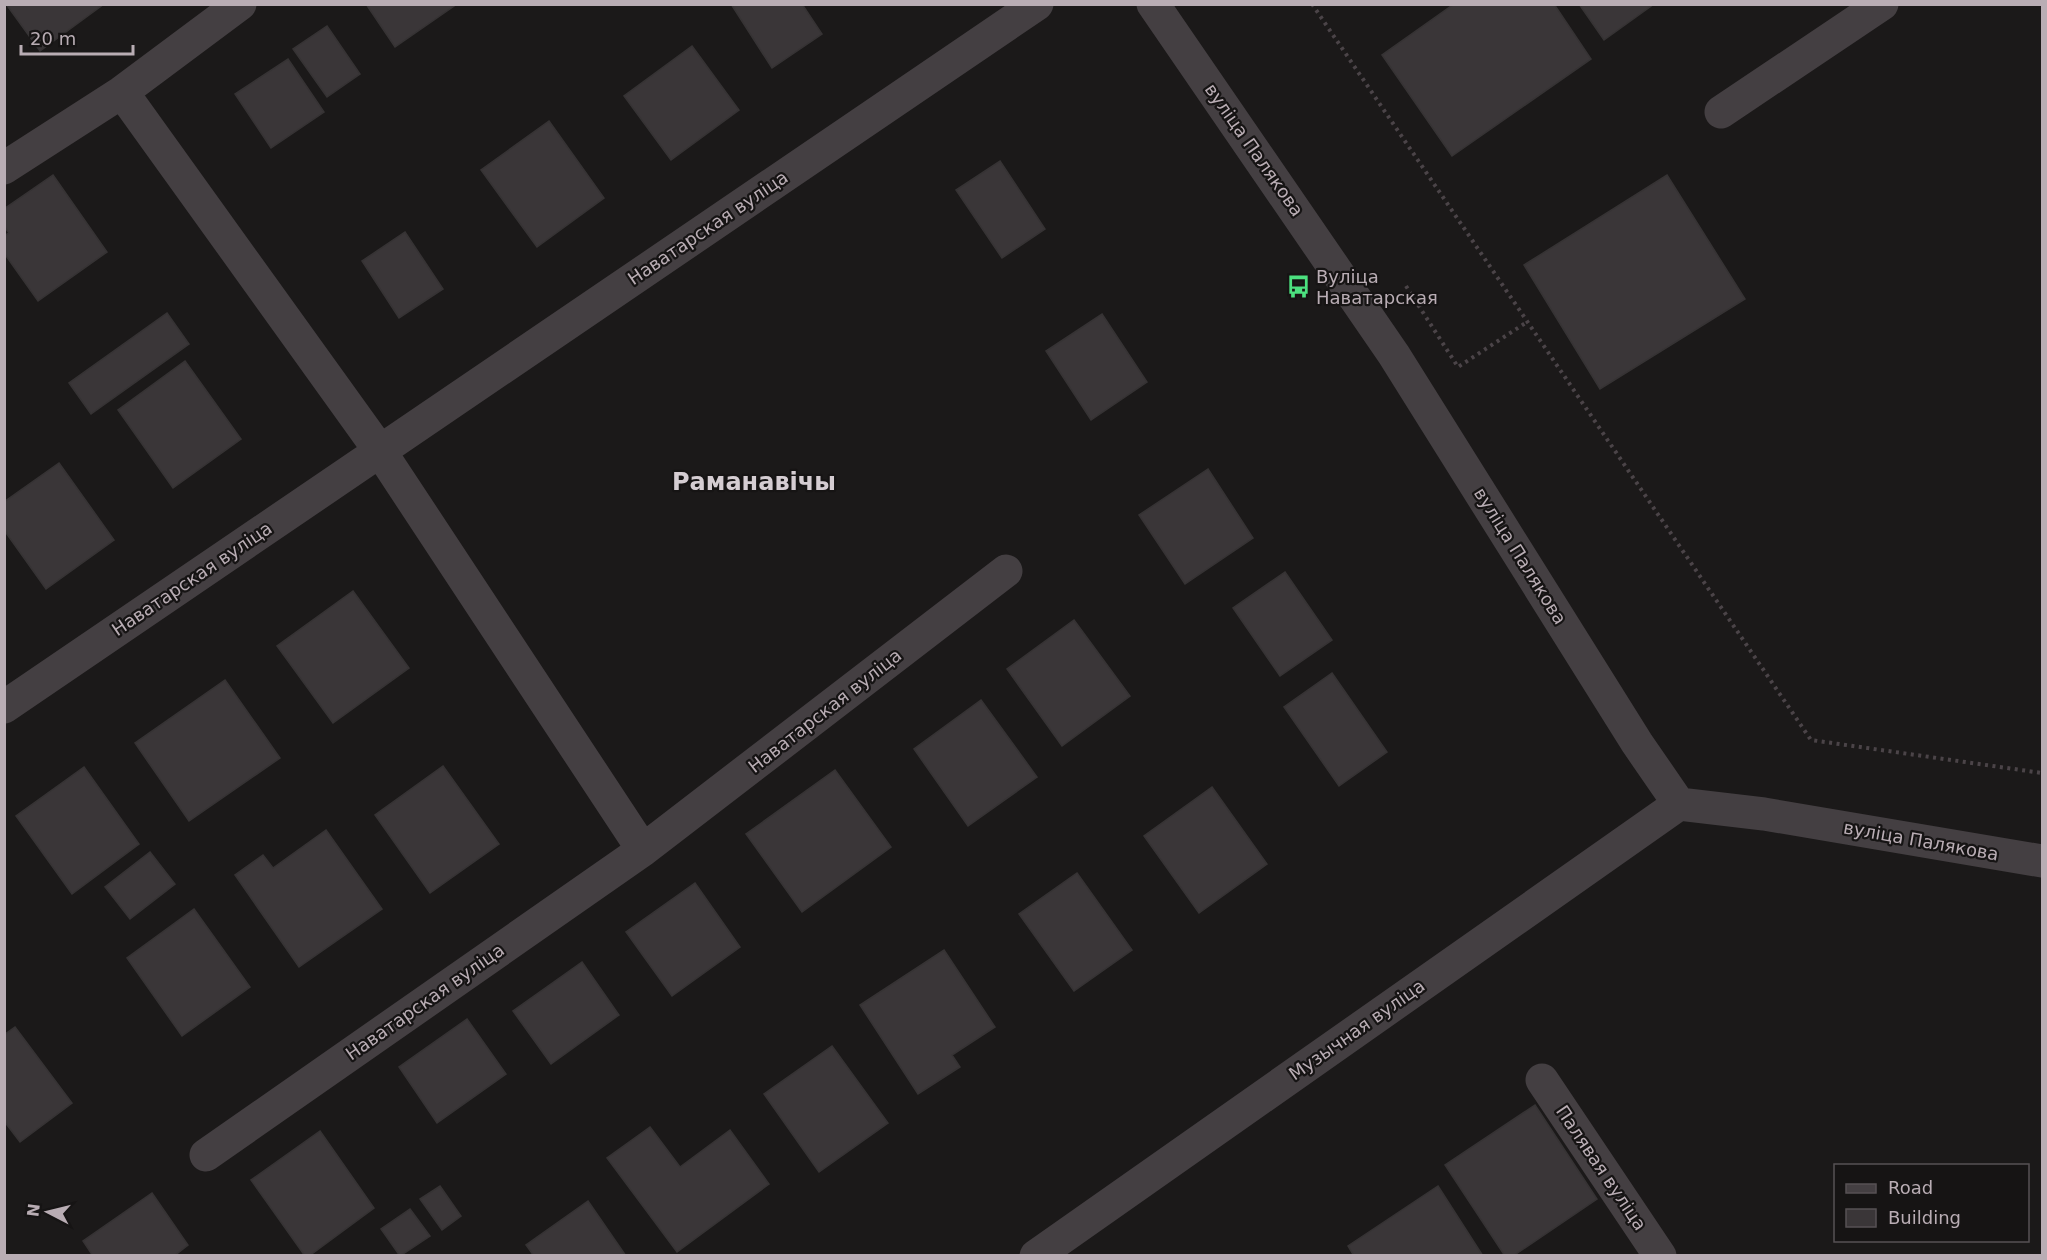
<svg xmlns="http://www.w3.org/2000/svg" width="2047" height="1260" font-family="'DejaVu Sans',sans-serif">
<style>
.building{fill:#3a3638;stroke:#363334;stroke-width:1.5}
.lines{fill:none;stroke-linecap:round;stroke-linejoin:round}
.path{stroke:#4b4448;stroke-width:4;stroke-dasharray:3 4.5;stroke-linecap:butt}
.minor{stroke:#443f42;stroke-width:33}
.tertiary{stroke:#443f42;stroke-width:33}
.labels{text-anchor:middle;stroke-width:4.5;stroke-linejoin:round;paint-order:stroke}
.street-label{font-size:18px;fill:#b9adb4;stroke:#161414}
.poi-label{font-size:18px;fill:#b9adb4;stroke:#161414;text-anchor:start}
.district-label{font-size:24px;font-weight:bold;fill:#d5cdd2;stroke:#161414}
</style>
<rect width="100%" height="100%" fill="#1b1919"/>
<path class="building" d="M6 4H104L40 51Z
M366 4H457L395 47Z
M731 4H802L822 34 772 68Z
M1454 4H1554L1591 59 1452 156 1382 55Z
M1579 4H1654L1604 40Z
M327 26 360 74 327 97 293 49Z
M692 46 739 110 671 160 624 96Z
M288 59 324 112 271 148 235 94Z
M549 121 604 198 537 247 481 170Z
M1000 161 1045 229 1002 258 956 190Z
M53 175 107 252 38 301 4 253V236L9 233 4 226V209Z
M1667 175 1745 299 1600 389 1524 265Z
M405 232 443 289 399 318 362 261Z
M167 313 189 344 91 414 69 383Z
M1102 314 1147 382 1091 420 1046 351Z
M185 361 241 439 173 488 118 410Z
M59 463 114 540 46 589 4 530V502Z
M1208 469 1253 538 1185 584 1139 515Z
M1285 572 1332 640 1280 676 1233 608Z
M353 591 409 668 333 723 277 646Z
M1074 620 1130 696 1062 746 1007 669Z
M1332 673 1387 752 1339 786 1284 707Z
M225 680 280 758 189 821 135 743Z
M981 700 1037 777 968 826 914 749Z
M443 766 499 844 430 893 375 815Z
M84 767 139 844 72 894 16 816Z
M835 770 891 847 802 912 746 834Z
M1212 787 1267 864 1199 913 1144 836Z
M326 830 382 909 299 967 235 875 263 855 273 868Z
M150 852 175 884 130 919 105 887Z
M1077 873 1132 950 1074 991 1019 914Z
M695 883 740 947 672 996 626 932Z
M194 909 250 987 182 1036 127 958Z
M944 950 995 1027 952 1055 960 1067 918 1094 860 1005Z
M582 962 619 1015 551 1064 513 1011Z
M467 1019 506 1074 437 1123 399 1067Z
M15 1027 72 1103 20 1142 4 1121V1035Z
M832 1046 888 1123 819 1172 764 1094Z
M1535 1105 1597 1199 1513 1256H1505L1445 1165Z
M650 1127 680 1167 730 1130 769 1184 677 1252 607 1158Z
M320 1131 374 1208 309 1256H305L251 1180Z
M440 1186 461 1216 442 1230 420 1199Z
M1438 1186 1483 1256H1354L1348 1246Z
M152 1193 188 1245 174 1256H93L83 1241Z
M588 1201 626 1256H534L526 1245Z
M410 1209 430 1236 400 1256 381 1229Z"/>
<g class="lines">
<path class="path" d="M1312 4 1811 740 2042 773
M1406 286 1458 367 1527 322"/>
<path class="minor" d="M122 92 240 4
M1721 112 1882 4
M4 168 122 92 380 451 643 850 206 1155
M4 707 1037 4
M643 850 1006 571
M1542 1080 1660 1256"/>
<path class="tertiary" d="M1153 4 1394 355 1637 743 1679 804 1764 814 2042 861
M1036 1256 1679 804"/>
</g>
<defs>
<symbol id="bus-bare" viewBox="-9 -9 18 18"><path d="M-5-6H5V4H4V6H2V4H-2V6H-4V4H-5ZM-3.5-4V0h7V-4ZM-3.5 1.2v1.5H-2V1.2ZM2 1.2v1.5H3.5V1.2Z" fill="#4ce07f" stroke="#161414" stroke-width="2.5" paint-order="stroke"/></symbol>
</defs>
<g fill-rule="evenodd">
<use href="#bus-bare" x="1282" y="270" width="33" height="33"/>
</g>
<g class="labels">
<g class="street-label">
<text transform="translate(1254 150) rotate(55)" y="6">вуліца Палякова</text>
<text transform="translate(708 228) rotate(-34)" y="6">Наватарская вуліца</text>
<text transform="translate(1520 556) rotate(58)" y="6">вуліца Палякова</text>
<text transform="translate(192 579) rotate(-34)" y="6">Наватарская вуліца</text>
<text transform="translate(825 711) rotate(-38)" y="6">Наватарская вуліца</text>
<text transform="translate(1921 841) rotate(10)" y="6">вуліца Палякова</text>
<text transform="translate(425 1002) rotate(-35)" y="6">Наватарская вуліца</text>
<text transform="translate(1357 1030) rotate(-35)" y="6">Музычная вуліца</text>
<text transform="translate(1601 1168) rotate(56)" y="6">Палявая вуліца</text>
</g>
<g class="poi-label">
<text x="1316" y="283">Вуліца<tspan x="1316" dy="21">Наватарская</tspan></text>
</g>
<g class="district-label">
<text x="754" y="490">Раманавічы</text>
</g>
</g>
<rect width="2047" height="1260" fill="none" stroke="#b9adb4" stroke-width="12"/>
<rect x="1834" y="1164" width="195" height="78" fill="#161414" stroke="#575154" stroke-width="1.5"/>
<rect x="1846" y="1184" width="30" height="9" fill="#443f42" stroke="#575154" stroke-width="1.5"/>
<text x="1888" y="1194" font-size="18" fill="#b9adb4">Road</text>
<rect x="1846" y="1209" width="30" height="18" fill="#3a3638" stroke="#575154" stroke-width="1.5"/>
<text x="1888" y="1224" font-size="18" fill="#b9adb4">Building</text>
<g transform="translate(48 1212) rotate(277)" stroke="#161414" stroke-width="4.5" paint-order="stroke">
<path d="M0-4.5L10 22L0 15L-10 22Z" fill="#b9adb4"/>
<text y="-9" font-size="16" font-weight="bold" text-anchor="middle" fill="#b9adb4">N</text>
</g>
<path d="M21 45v9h112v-9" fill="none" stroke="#b9adb4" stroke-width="3"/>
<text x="30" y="45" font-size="18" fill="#b9adb4" stroke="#161414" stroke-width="4.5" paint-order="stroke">20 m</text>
</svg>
